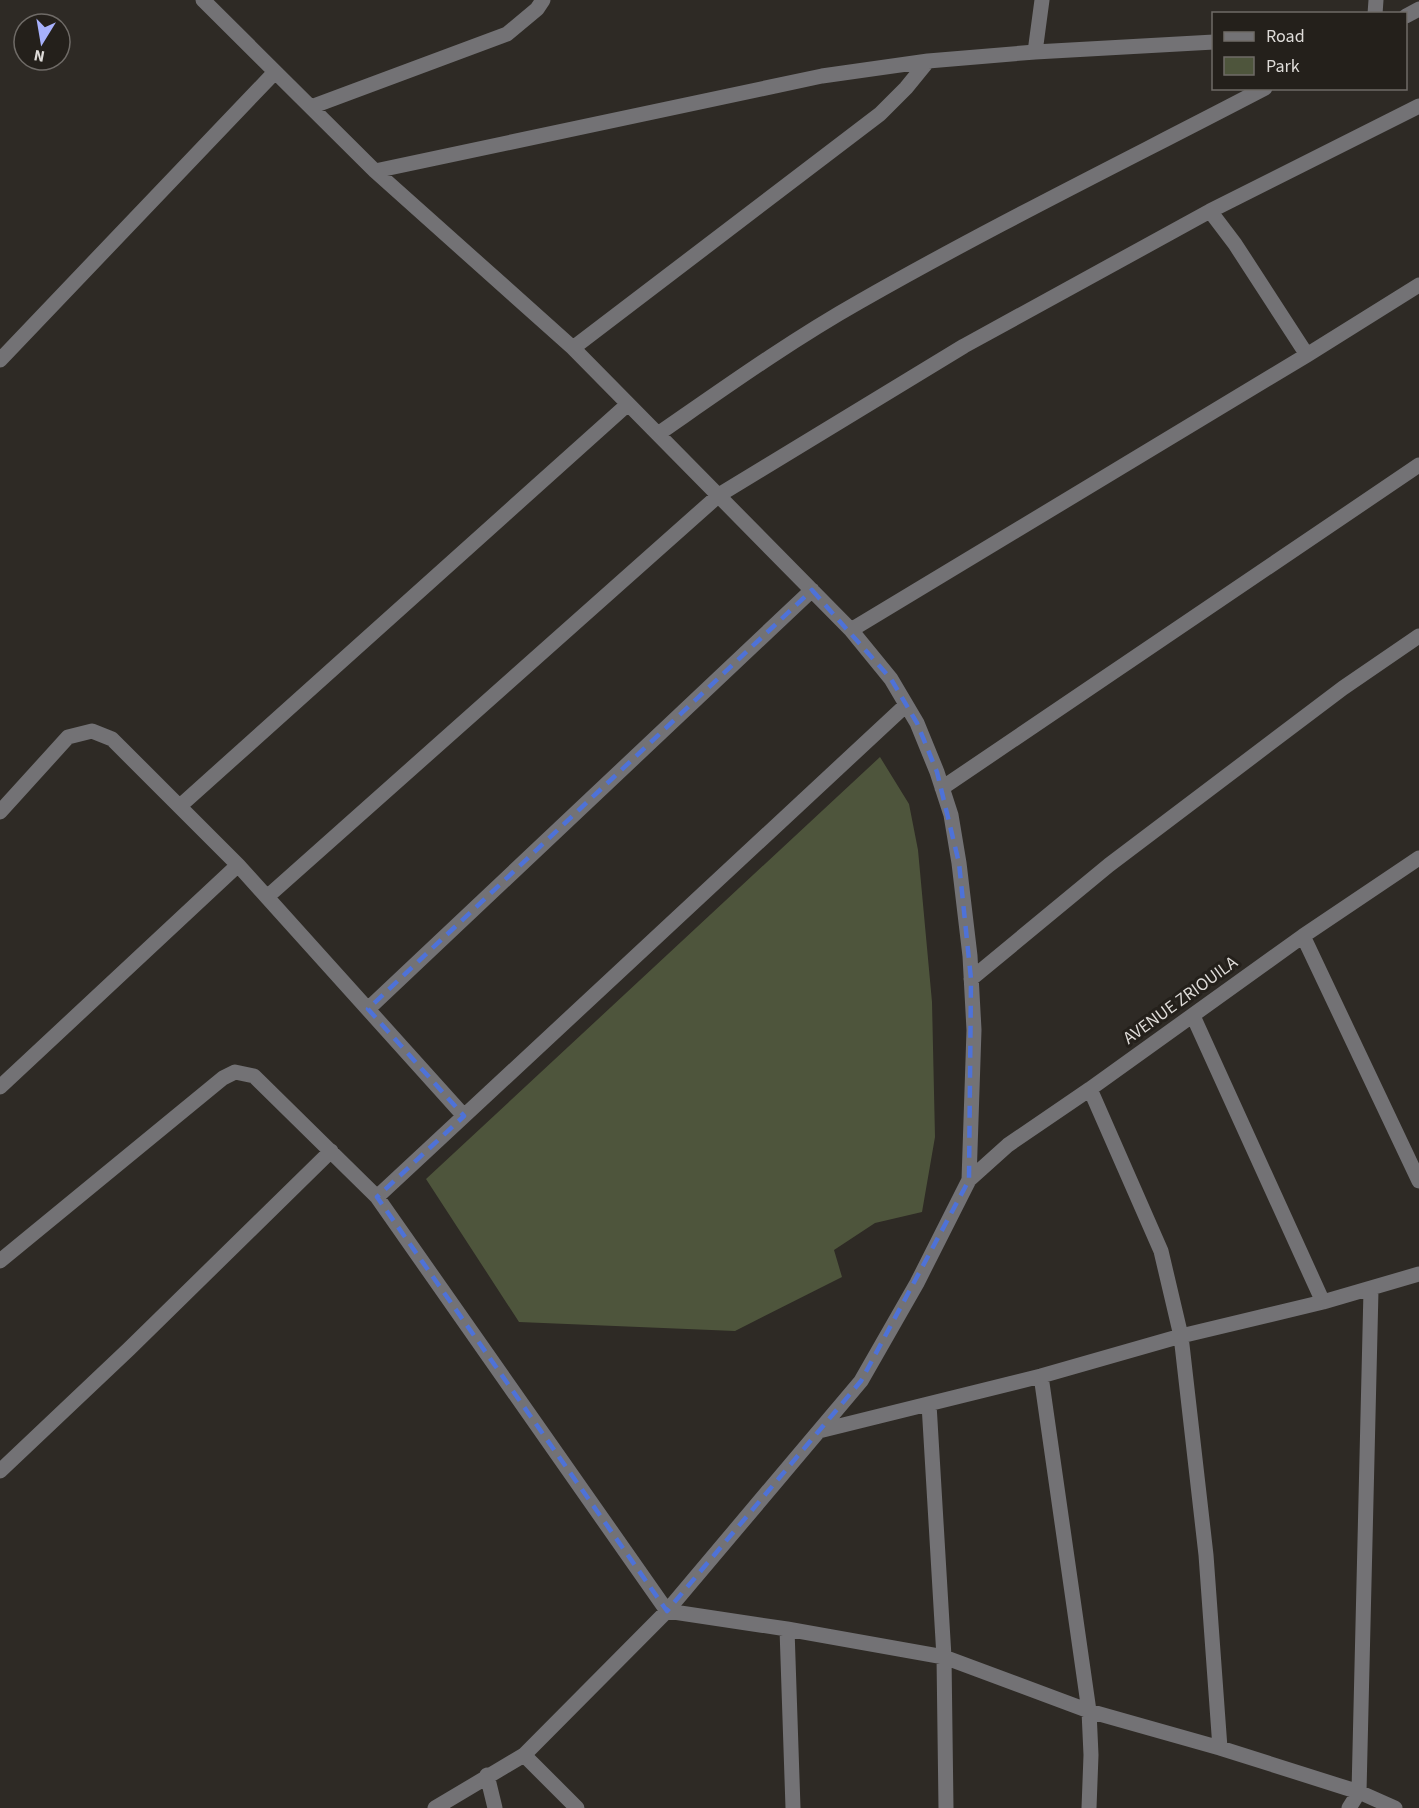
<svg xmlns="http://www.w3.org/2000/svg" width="1419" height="1808" font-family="'Source Sans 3',sans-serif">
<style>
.green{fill:#4e553c}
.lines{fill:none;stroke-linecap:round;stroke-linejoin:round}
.minor{stroke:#737275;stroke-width:15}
.marked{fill:none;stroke:#4e72d8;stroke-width:4.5;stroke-dasharray:12 8;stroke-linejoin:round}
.labels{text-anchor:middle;stroke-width:6;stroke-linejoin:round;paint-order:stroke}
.street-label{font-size:18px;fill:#dfdcd9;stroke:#24201b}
</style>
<rect width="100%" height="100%" fill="#2e2a25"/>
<path class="green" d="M880 757 909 804 918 850 932 1002 935 1137 922 1212 875 1223 834 1250 842 1277 735 1331 519 1322 426 1179Z"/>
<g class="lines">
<path class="minor" d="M203 0 375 171 573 348 851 630 891 679 917 723 937 772 951 815 959 863 970 956 974 1030 969 1180 917 1283 861 1381 667 1611 524 1755 435 1808
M1375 14 1376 0
M1406 16 1419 9
M1035 52 1042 0
M311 107 507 34 537 9 543 0
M375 171 822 76 928 61 1035 52 1214 42
M1210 211 1419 106
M573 348 880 114 906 88 928 61
M0 360 275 72
M658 434C723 389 790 341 859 302 992 226 1129 159 1265 88
M851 630 1307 355 1419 285
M906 705 377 1197 667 1611 787 1629 944 1657 1089 1711 1220 1748 1359 1792 1395 1808
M942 788 1419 465
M180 806 628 404
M0 812 68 737 92 731 112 739 238 865 464 1116
M267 897 719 495 964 346 1210 211 1235 244 1307 355
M1303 936 1419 1181
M971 979 1109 865 1343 688 1419 636
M368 1009 812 590
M1193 1016 1323 1302
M0 1087 238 865
M1090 1089 1161 1251 1181 1336 1206 1555 1220 1748
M969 1180 1008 1145 1090 1089 1303 936 1419 858
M0 1261 223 1078 235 1072 254 1076 377 1197
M1041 1376 1089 1711 1091 1755 1089 1808
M929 1404 944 1657 946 1808
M819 1431 1041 1376 1181 1336 1323 1302 1419 1274
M0 1471 129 1349 331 1151
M787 1629 793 1808
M524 1755 577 1808
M487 1775 495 1808
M1349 1808 1359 1792 1371 1290"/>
</g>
<path class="marked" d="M812 590 891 679 917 723 937 772 959 863 971 979 969 1180 861 1381 667 1611 377 1197 464 1116 368 1009Z"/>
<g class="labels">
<g class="street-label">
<text transform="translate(1180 1000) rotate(-36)" y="6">AVENUE ZRIOUILA</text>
</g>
</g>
<rect x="1212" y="12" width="195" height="78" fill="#24201b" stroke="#6f6b67" stroke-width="1.5"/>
<rect x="1224" y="32" width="30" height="9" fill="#737275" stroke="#6f6b67" stroke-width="1.5"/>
<text x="1266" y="42" font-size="18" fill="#dfdcd9">Road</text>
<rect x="1224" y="57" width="30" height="18" fill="#4e553c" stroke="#6f6b67" stroke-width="1.5"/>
<text x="1266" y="72" font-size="18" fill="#dfdcd9">Park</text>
<g transform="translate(42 42) rotate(191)"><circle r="28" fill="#24201b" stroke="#6f6b67" stroke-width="1.5"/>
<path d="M0-4.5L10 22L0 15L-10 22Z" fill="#a7b1fc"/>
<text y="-9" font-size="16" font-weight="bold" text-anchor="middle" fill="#dfdcd9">N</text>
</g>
</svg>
